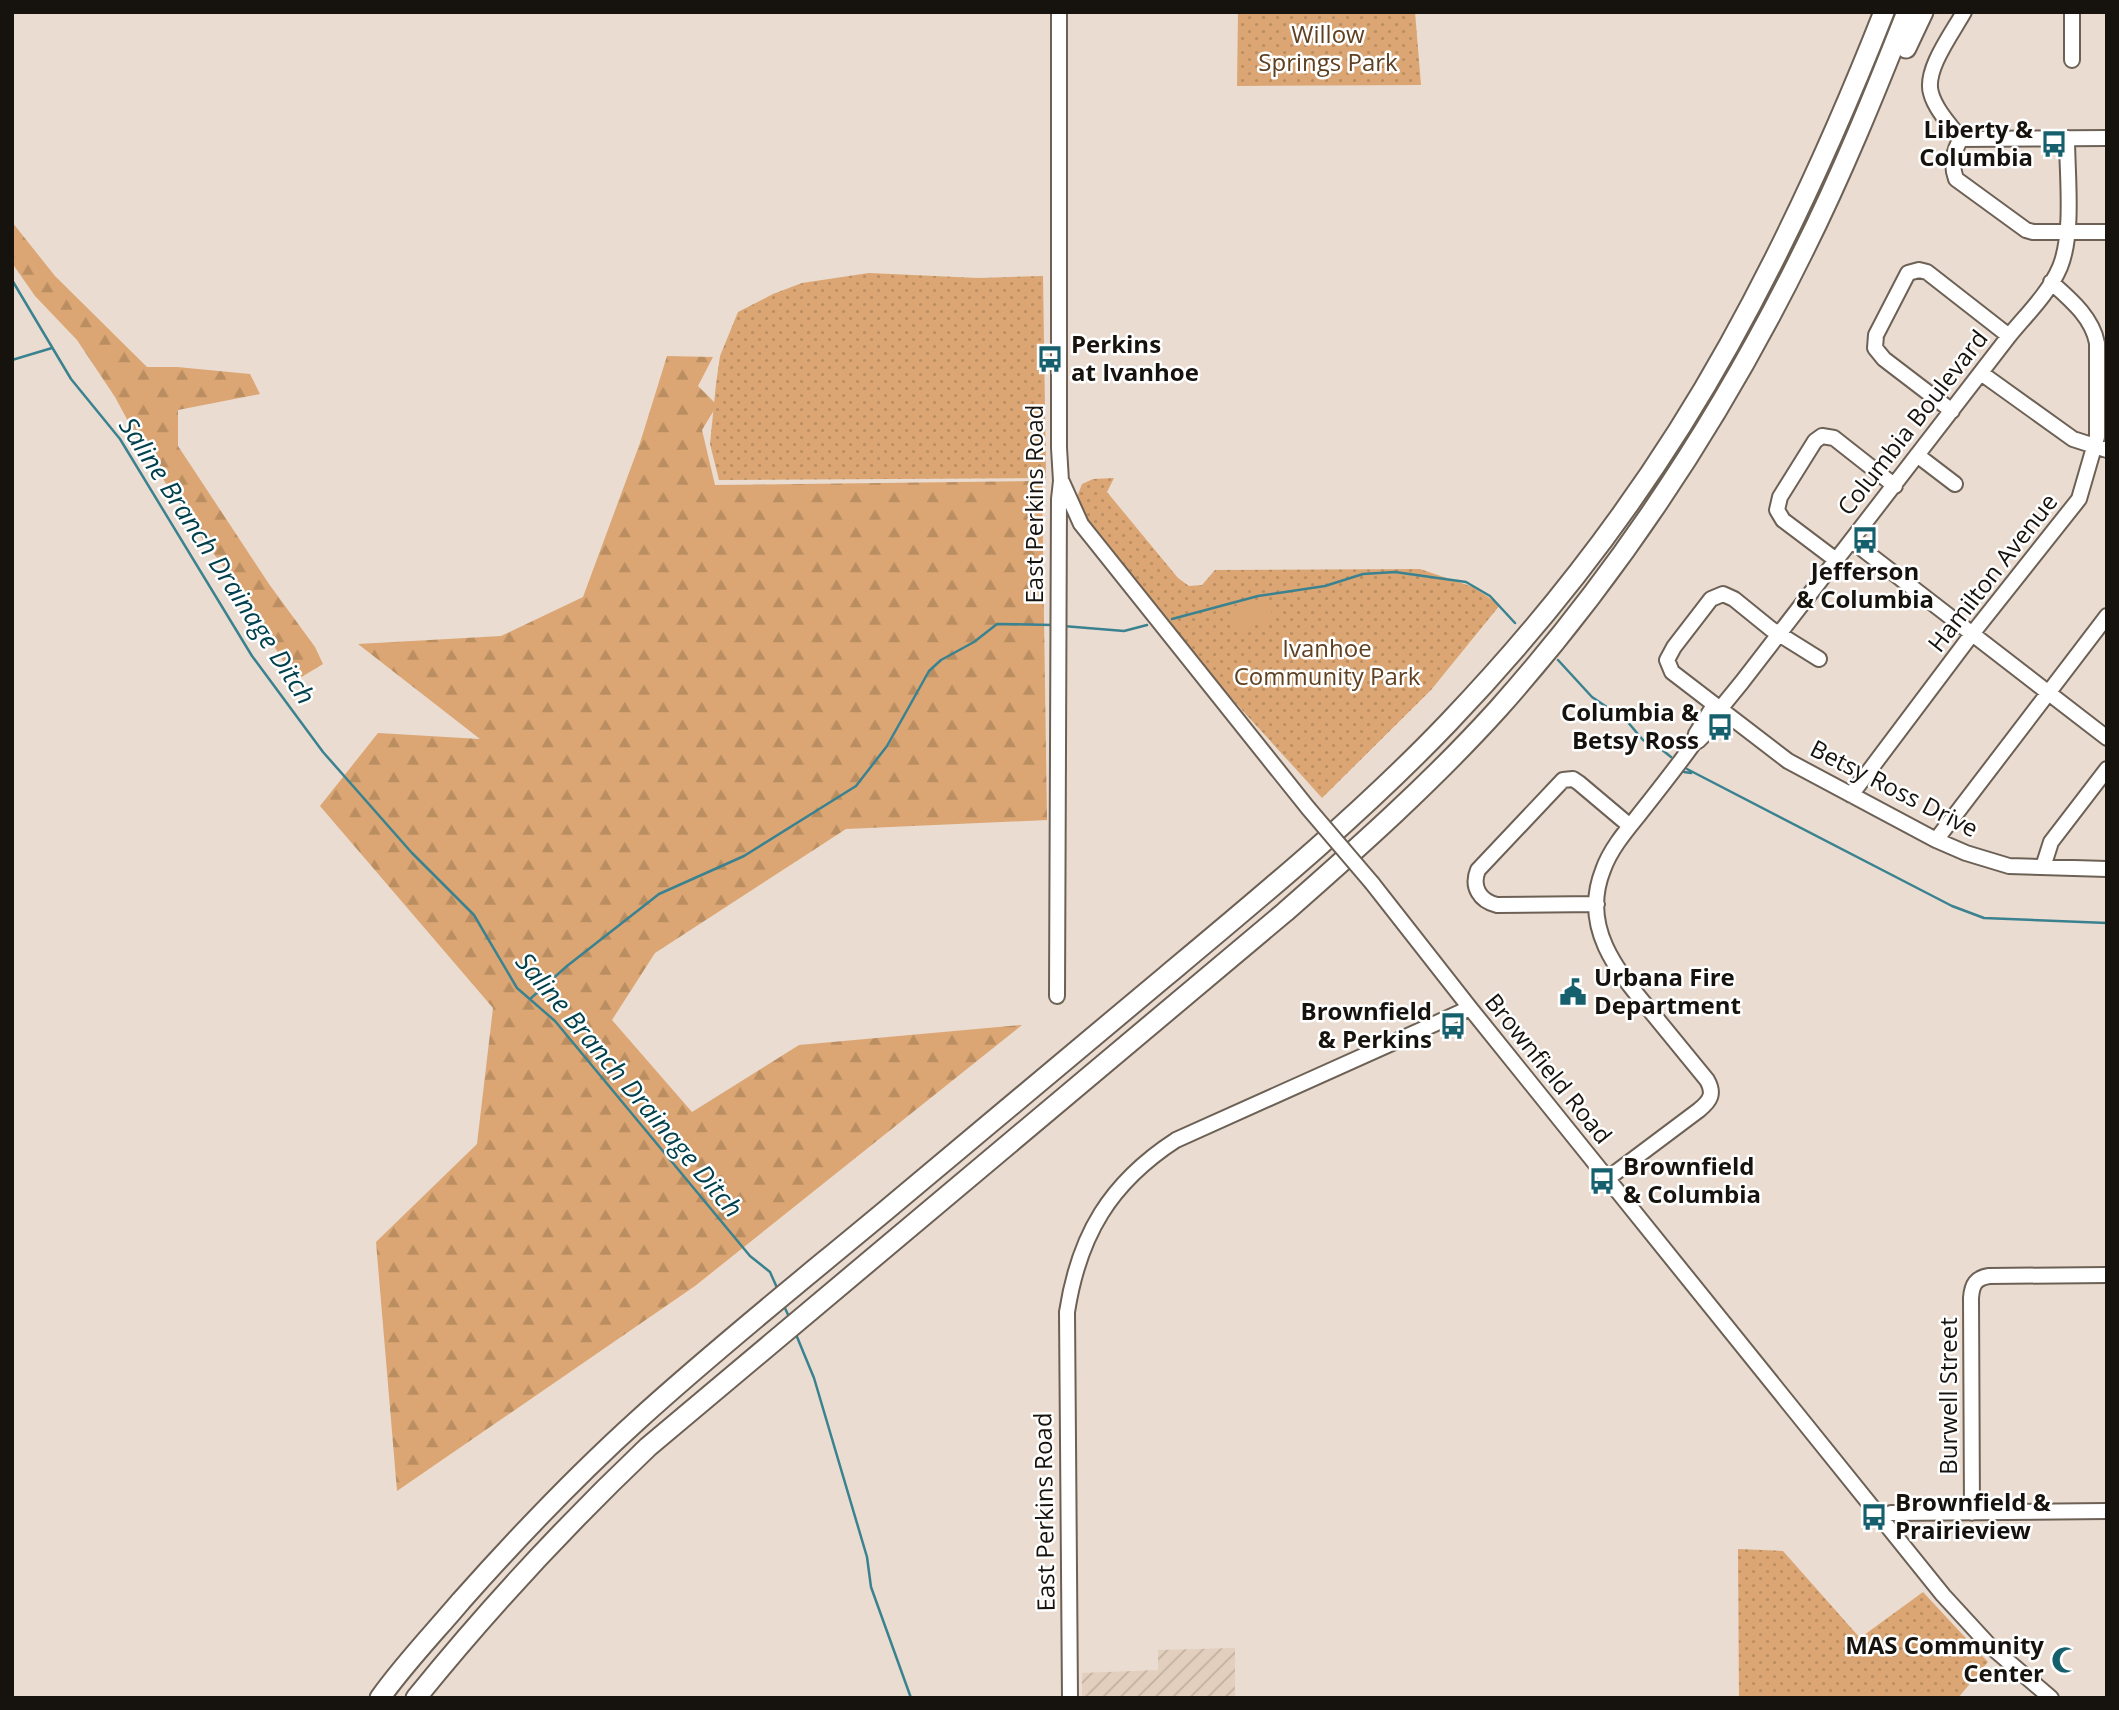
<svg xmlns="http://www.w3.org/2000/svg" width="2119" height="1710" font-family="'Open Sans',sans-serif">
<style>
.industrial{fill:url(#industrial-furrows)}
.green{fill:url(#green-dots)}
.forest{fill:url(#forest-firs)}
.pitch{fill:#dba673}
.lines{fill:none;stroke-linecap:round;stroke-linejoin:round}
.stream{stroke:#3a8290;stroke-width:2.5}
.minor-casing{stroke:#6d6156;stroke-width:18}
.highway-casing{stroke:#6d6156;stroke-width:23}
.minor{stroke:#fff;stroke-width:14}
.highway{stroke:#fff;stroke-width:19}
.minor-bridge-casing{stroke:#6d6156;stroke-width:18;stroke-linecap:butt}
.minor-bridge{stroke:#fff;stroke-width:14}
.labels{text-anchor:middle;stroke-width:5;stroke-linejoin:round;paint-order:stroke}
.park-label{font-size:24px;fill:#5f4021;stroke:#fff}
.poi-label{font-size:24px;font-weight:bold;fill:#16120d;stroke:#fff;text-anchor:end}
.street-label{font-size:24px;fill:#16120d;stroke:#fff}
.water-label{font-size:26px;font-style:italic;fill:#00414d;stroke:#fff}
</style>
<defs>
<pattern id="industrial-furrows" width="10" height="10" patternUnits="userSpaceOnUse" patternTransform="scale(1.75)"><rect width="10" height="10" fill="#e3cfbd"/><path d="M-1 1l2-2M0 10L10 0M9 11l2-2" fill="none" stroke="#c2b1a1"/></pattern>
<pattern id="green-dots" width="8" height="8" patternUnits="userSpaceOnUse" patternTransform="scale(1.75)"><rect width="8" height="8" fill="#dba673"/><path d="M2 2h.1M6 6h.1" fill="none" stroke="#bb8e62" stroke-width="1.8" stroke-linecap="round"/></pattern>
<pattern id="forest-firs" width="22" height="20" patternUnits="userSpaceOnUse" patternTransform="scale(1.75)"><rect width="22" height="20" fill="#dba673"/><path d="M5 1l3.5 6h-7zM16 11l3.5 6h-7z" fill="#bb8e62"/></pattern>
</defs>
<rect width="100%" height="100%" fill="#eadcd0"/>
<path class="industrial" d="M1235 1648V1698H1082V1673L1158 1670V1650Z"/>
<path class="green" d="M1238 12H1415L1421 85 1237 86Z
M869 273 978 278 1043 276 1046 478 719 480 710 444 716 384 720 356 738 312 773 294 802 283Z
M1114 478 1107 492 1178 578 1189 586 1202 585 1215 570 1420 569 1473 587 1500 605 1431 690 1322 798C1239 705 1142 607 1075 502L1082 484 1093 479Z
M1738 1549 1783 1551 1860 1638 1923 1592 1988 1662 1958 1698H1739Z"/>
<path class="forest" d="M12 222 55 276 147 367H177L250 374 260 394 178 410V446L269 584 315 647 323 664 295 681 235 581 203 540 142 447 115 397 77 340 35 296 12 263Z
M667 356 713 357 698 386 717 405 702 430 715 485 1042 481 1047 820 846 829 655 953 612 1020 692 1112 799 1045 1022 1025 695 1286 397 1491 376 1242 477 1144 493 1008 320 806 378 733 480 739 358 644 501 636 583 597 640 443Z"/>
<path class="pitch" d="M1269 599 1273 620 1236 631 1231 607Z"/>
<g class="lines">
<path class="stream" d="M12 280 71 379 120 439 252 656 323 752 412 853 474 915 517 988 555 1021 750 1256 770 1272 778 1290
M12 360 52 348
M1172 619 1258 596 1325 586 1363 574 1395 572 1466 582 1490 596 1515 623
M1063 626 1124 631 1147 625
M1558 660 1592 697 1626 720 1643 740 1656 745 1671 757
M1687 769 1952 906 1984 918 2107 923
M1684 772 1691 773
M530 999 567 966 659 894 744 856 856 786 887 746 929 671 941 660 974 642 997 624 1053 625
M784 1306 790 1319
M795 1332 814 1378 867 1557 871 1587 911 1698"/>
<defs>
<path id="minor" d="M2072 12V60
M1961 139C1953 151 1951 166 1956 179L2026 230 2033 232H2107
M1961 139 2107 138
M1961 139C1951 126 1935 109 1931 93 1924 70 1953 32 1964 12
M1981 373 2073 439 2107 450
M1952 411 1884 359 1875 348 1876 335 1908 273 1919 270 1927 272 2009 336
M1917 455 1955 484
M1062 482 1081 524 1308 808
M1852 541 2107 738
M1836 560 1783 520 1777 510 1780 497 1815 441 1822 436 1834 438 1895 486
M1819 659 1771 629 1734 599 1723 594 1711 599 1674 647 1667 660 1672 672 1788 761 1936 840 1966 853 2009 866 2107 869
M1698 741 1721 718 1720 709
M1851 795 1972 634 2079 499 2097 437V343C2092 317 2070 299 2051 282
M1936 840 2107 616
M2043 867 2051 842 2107 769
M1372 883 1470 1008 1943 1595 1989 1645 2051 1698
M1597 904 1497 905C1480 901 1471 887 1478 870L1563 780 1573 779 1579 783 1630 826
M1057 996 1059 499 1061 481 1059 448V12
M1607 1179 1699 1110C1710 1101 1715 1094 1707 1080 1689 1058 1671 1036 1653 1014 1618 972 1580 928 1603 870 1610 850 1625 832 1638 816 1657 792 1676 768 1694 743L1696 734 1711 710 1720 709 1742 682 2009 336C2027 314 2049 293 2060 267 2074 233 2067 174 2067 138
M1972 1513 1971 1298C1972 1284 1976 1278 1989 1276L2107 1275
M1880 1518 1891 1513 2107 1511
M1070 1698 1067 1312C1079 1235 1110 1183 1176 1140L1470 1008"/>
<path id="highway" d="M1906 48 1923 12
M380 1698C404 1664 434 1633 461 1601 517 1538 575 1477 638 1420 717 1348 801 1281 884 1212 978 1134 1072 1055 1166 976 1263 895 1361 814 1448 723 1556 610 1653 482 1729 345 1788 239 1839 126 1884 12
M416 1698C488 1609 565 1526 648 1447L1285 912C1359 847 1432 782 1498 709 1620 572 1722 416 1803 252 1842 174 1875 93 1907 12"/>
</defs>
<use href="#minor" class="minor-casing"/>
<use href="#highway" class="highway-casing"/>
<use href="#minor" class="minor"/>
<use href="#highway" class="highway"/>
<defs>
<path id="minor-bridge" d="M1308 808 1372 883"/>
</defs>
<use href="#minor-bridge" class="minor-bridge-casing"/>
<use href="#minor-bridge" class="minor-bridge"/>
</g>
<defs>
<symbol id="bus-bare" viewBox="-9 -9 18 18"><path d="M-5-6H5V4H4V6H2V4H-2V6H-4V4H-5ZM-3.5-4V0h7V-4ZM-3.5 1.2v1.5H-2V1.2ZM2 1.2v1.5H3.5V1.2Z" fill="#16606e" stroke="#fff" stroke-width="2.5" paint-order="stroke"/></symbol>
<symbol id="civic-bare" viewBox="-9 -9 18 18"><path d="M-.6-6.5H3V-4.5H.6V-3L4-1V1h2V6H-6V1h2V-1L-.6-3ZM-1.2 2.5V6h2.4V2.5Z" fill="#16606e" stroke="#fff" stroke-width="2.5" paint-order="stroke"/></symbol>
<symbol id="mosque-bare" viewBox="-9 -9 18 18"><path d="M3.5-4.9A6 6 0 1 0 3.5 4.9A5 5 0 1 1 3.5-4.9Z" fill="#16606e" stroke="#fff" stroke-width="2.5" paint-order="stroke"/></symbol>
</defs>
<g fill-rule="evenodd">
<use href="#bus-bare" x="2035" y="125" width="38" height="38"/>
<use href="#bus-bare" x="1031" y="340" width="38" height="38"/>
<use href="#bus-bare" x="1846" y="521" width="38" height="38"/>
<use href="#bus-bare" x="1701" y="708" width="38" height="38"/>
<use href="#civic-bare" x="1554" y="973" width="38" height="38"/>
<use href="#bus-bare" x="1434" y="1007" width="38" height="38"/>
<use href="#bus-bare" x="1583" y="1162" width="38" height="38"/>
<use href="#bus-bare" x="1855" y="1498" width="38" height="38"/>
<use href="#mosque-bare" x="2046" y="1641" width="38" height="38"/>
</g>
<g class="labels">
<g class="park-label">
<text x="1328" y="43">Willow<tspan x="1328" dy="28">Springs Park</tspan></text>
<text x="1327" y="657">Ivanhoe<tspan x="1327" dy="28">Community Park</tspan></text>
</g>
<g class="poi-label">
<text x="2033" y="138">Liberty &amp;<tspan x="2033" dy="28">Columbia</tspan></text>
<text x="1071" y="353" text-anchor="start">Perkins<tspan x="1071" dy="28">at Ivanhoe</tspan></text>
<text x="1865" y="580" text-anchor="middle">Jefferson<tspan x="1865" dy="28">&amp; Columbia</tspan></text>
<text x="1699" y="721">Columbia &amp;<tspan x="1699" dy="28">Betsy Ross</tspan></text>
<text x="1594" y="986" text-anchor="start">Urbana Fire<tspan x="1594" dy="28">Department</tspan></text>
<text x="1432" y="1020">Brownfield<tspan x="1432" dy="28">&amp; Perkins</tspan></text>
<text x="1623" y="1175" text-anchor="start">Brownfield<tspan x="1623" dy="28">&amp; Columbia</tspan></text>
<text x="1895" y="1511" text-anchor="start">Brownfield &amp;<tspan x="1895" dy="28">Prairieview</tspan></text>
<text x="2044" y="1654">MAS Community<tspan x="2044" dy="28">Center</tspan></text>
</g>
<g class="street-label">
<text transform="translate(1913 423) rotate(-52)" y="8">Columbia Boulevard</text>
<text transform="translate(1035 504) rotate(-90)" y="8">East Perkins Road</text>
<text transform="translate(1993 573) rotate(-52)" y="8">Hamilton Avenue</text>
<text transform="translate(1894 789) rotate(27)" y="8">Betsy Ross Drive</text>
<text transform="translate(1548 1069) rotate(51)" y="8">Brownfield Road</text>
<text transform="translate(1949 1396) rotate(-90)" y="8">Burwell Street</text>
<text transform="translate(1045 1512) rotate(-91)" y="8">East Perkins Road</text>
</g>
<g class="water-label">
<text transform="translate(217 561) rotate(57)" y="9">Saline Branch Drainage Ditch</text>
<text transform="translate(629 1085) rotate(50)" y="9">Saline Branch Drainage Ditch</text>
</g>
</g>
<rect width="2119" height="1710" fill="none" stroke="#16120d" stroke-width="28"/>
</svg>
